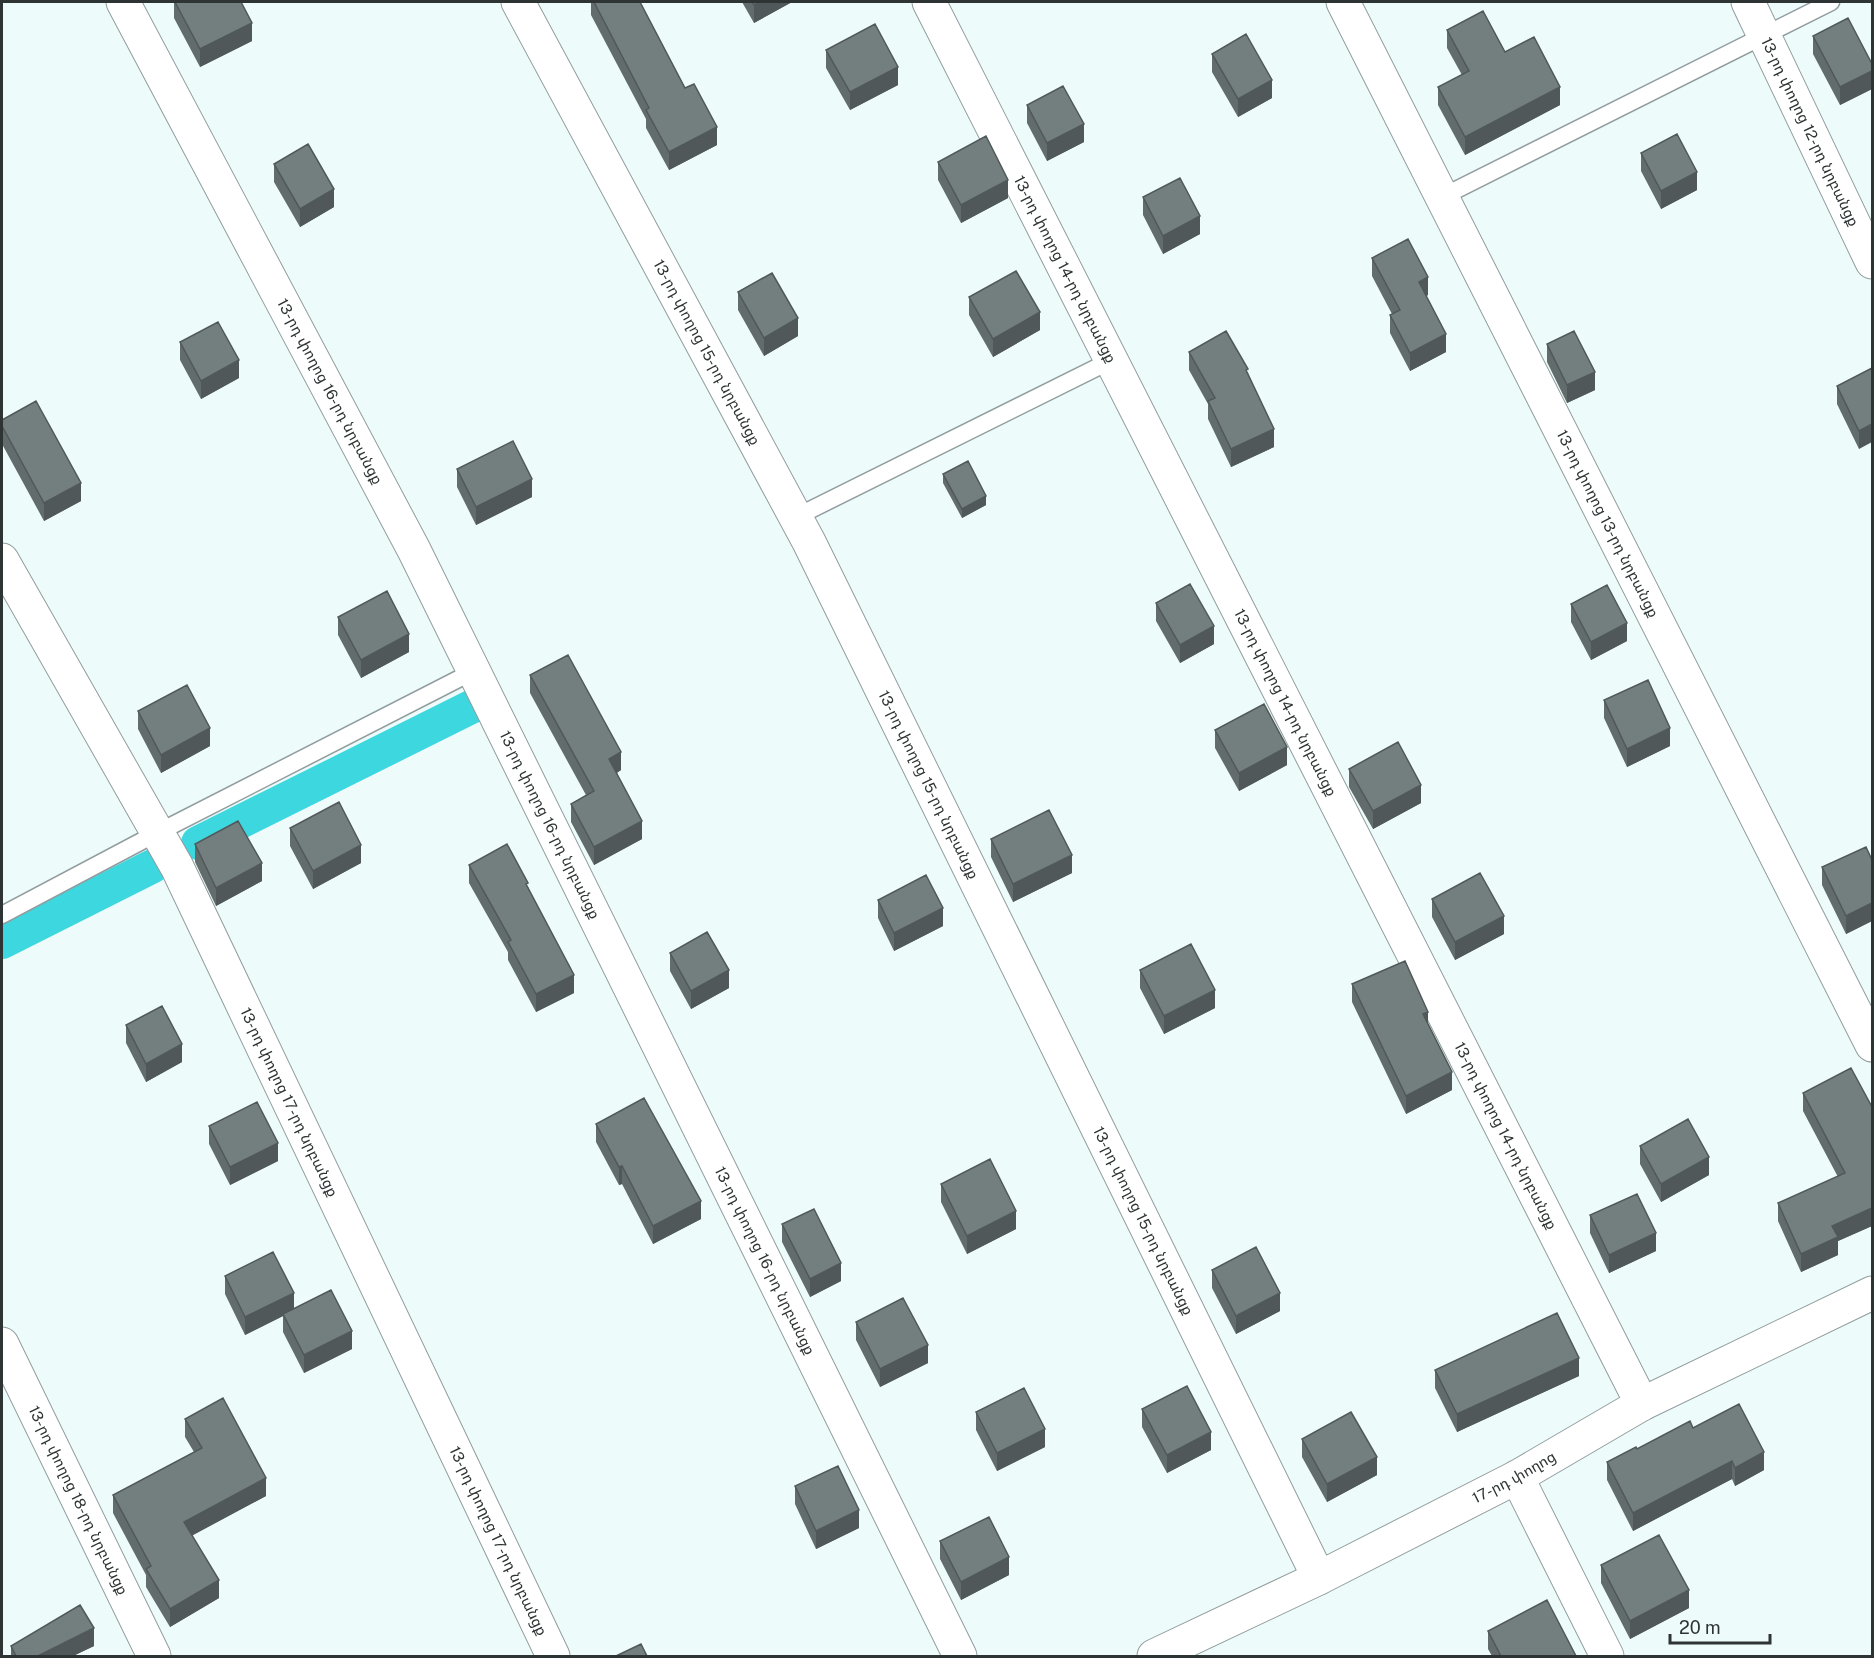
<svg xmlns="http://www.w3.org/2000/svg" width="1874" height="1658" font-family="'Public Sans','Noto Sans Armenian',sans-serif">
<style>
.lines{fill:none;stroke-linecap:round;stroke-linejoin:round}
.canal{stroke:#3dd7e0;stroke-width:34}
.service-casing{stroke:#919d9e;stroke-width:19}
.minor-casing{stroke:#919d9e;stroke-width:35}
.service{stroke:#fff;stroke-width:16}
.minor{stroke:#fff;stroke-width:33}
.wall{fill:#636c6d}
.shaded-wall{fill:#505859}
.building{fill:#737e7f;stroke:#505859;stroke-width:1.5}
.labels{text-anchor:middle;stroke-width:4.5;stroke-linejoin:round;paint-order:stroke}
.street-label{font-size:15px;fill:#2e3333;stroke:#eefbfb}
</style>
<rect width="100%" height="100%" fill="#eefbfb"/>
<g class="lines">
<path class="canal" d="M198 843 471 707
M2 942 153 866"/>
<defs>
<path id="service" d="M1442 197 1831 2
M796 517 1112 360
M2 915 157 833 474 671"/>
<g id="minor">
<path id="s1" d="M123 2 414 550 960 1656"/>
<path id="s2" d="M518 2 809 542 1319 1578"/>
<path id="s3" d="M929 2 1642 1404"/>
<path id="s4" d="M1343 2 1872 1045"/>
<path id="s5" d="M1748 2 1872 262"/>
<path id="s6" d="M2 560 177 867 553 1656"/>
<path id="s7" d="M2 1344 154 1656"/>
<path d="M1517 1477 1607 1656"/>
<path id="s8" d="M1154 1656 1319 1578 1517 1477 1642 1404 1872 1293"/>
</g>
</defs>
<use href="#service" class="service-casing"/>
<use href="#minor" class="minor-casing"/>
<use href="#service" class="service"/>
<use href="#minor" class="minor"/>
</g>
<path class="wall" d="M174 2H241L252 41 200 67 174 18Z
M591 2H640L685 88 717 145 669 170 646 128V119L591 15Z
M742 2H792L754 23Z
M1447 30 1505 52 1560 105 1465 155 1438 105V87L1462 75 1447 48Z
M1813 36 1872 64V89L1840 105 1813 54Z
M826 50 898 85 850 110 826 68Z
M1212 54 1272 98 1238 117 1212 72Z
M1027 105 1084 142 1047 161 1027 123Z
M1641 153 1697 190 1661 209 1641 171Z
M938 162 1008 198 961 223 938 180Z
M274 164 334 207 300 227 274 182Z
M1143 197 1200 234 1163 254 1143 215Z
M1372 258 1428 295 1426 296 1446 352 1410 371 1390 333V315L1392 314 1372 276Z
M738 292 798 336 764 356 738 310Z
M969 297 1040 330 993 357 969 315Z
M180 342 239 378 201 399 180 360Z
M1547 344 1595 390 1567 403 1547 362Z
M1189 352 1248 373 1274 447 1231 467 1208 419V404L1189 370Z
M1872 368 1859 449 1837 404V386Z
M2 420 81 501 44 521 2 444Z
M457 469 532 497 476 525 457 487Z
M943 474 986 505 962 518 943 483Z
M1156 603 1214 644 1180 663 1156 621Z
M1571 604 1627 641 1591 660 1571 622Z
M338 617 409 652 361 678 338 635Z
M530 675 621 770 617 773 642 839 594 865 571 822V804L586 795 530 693Z
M1604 700 1670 746 1627 767 1604 718Z
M138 711 210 746 161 773 138 729Z
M1215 730 1287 765 1239 791 1215 748Z
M1349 769 1421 803 1373 829 1349 787Z
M290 828 361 863 313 889 290 846Z
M991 839 1072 873 1013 902 991 857Z
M195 844 262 881 216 906 195 862Z
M1872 860V921L1846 934 1822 885V867Z
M469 865 528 887 574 993 536 1012 508 960V952L469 883Z
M1432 899 1504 934 1455 960 1432 917Z
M878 900 943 926 894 951 878 918Z
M670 953 729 988 691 1009 670 971Z
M1140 970 1215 1008 1164 1034 1140 988Z
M1352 984 1428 1025 1452 1090 1406 1114 1352 1002Z
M126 1025 182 1062 146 1082 126 1043Z
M1803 1093 1872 1107V1226L1838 1241V1255L1801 1272 1778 1221V1203L1838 1177 1803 1111Z
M596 1124 701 1219 653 1244 622 1184 619 1185 596 1142Z
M209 1126 278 1161 230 1185 209 1144Z
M1640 1146 1709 1175 1661 1202 1640 1164Z
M941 1184 1016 1229 967 1254 941 1202Z
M1590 1215 1656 1251 1609 1273 1590 1233Z
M782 1224 841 1281 810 1297 782 1242Z
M1212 1270 1280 1311 1236 1334 1212 1288Z
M225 1276 294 1309 352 1349 304 1373 283 1332V1316L245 1335 225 1294Z
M856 1322 928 1363 880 1387 856 1340Z
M1435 1370 1579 1376 1457 1432 1435 1388Z
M1142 1409 1211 1450 1167 1473 1142 1427Z
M976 1412 1045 1447 997 1471 976 1430Z
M185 1419 266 1496 192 1535 219 1598 170 1627 146 1587V1575L113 1513V1495L194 1452 185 1437Z
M1693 1428 1764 1470 1735 1486 1732 1479 1633 1531 1607 1480V1462Z
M1302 1439 1377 1475 1327 1502 1302 1457Z
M795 1486 859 1528 816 1549 795 1504Z
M940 1541 1009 1575 961 1600 940 1559Z
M1601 1565 1689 1608 1630 1639 1601 1583Z
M1488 1631 1576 1656H1492L1488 1649Z
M11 1646H94L73 1656H11Z"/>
<path class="shaded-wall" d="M760 2H792L754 23V5Z
M252 23V41L200 67V49Z
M898 67V85L850 110V92Z
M1872 71V89L1840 105V87Z
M1272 80V98L1238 117V99Z
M1560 87V105L1465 155V137Z
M1084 124V142L1047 161V143Z
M717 127V145L669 170V152Z
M1697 172V190L1661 209V191Z
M1008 180V198L961 223V205Z
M334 189V207L300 227V209Z
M1200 216V234L1163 254V236Z
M1428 277V295L1419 300V282Z
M1040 312V330L993 357V339Z
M798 318V336L764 356V338Z
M1446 334V352L1410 371V353Z
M239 360V378L201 399V381Z
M1595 372V390L1567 403V385Z
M1872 424V442L1859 449V431Z
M1274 429V447L1231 467V449Z
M532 479V497L476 525V507Z
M81 483V501L44 521V503Z
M986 496V505L962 518V509Z
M1627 623V641L1591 660V642Z
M1214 626V644L1180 663V645Z
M409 634V652L361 678V660Z
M210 728V746L161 773V755Z
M1670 728V746L1627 767V749Z
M1287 747V765L1239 791V773Z
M621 752V770L609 777V759Z
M1421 785V803L1373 829V811Z
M642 821V839L594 865V847Z
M361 845V863L313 889V871Z
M1072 855V873L1013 902V884Z
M262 863V881L216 906V888Z
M1872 903V921L1846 934V916Z
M943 908V926L894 951V933Z
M1504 916V934L1455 960V942Z
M729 970V988L691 1009V991Z
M574 975V993L536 1012V994Z
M1215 990V1008L1164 1034V1016Z
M1428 1012V1030L1423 1014Z
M182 1044V1062L146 1082V1064Z
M1452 1072V1090L1406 1114V1096Z
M278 1143V1161L230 1185V1167Z
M1709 1157V1175L1661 1202V1184Z
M622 1166V1184L619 1185V1167Z
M701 1201V1219L653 1244V1226Z
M1872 1208V1226L1838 1241V1255L1801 1272V1254L1832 1226Z
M1016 1211V1229L967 1254V1236Z
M1656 1233V1251L1609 1273V1255Z
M841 1263V1281L810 1297V1279Z
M294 1293V1311L283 1314V1316L245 1335V1317Z
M1280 1293V1311L1236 1334V1316Z
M352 1331V1349L304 1373V1355Z
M928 1345V1363L880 1387V1369Z
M1579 1358V1376L1457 1432V1414Z
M1045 1429V1447L997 1471V1453Z
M1211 1432V1450L1167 1473V1455Z
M1764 1452V1470L1735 1486V1468Z
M1377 1457V1475L1327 1502V1484Z
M1732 1461V1479L1633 1531V1513Z
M266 1478V1496L184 1540V1522Z
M859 1510V1528L816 1549V1531Z
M1009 1557V1575L961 1600V1582Z
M219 1580V1598L170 1627V1609Z
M1689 1590V1608L1630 1639V1621Z
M94 1628V1646L73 1656H38Z"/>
<path class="building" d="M175 2H241L252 23 200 49Z
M594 2H640L685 88 694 84 717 127 669 152 646 110 649 108Z
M752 2H760L754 5Z
M1483 11 1505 52 1534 37 1560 87 1465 137 1438 87 1469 71 1447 30Z
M1848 18 1872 64V71L1840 87 1813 36Z
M875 24 898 67 850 92 826 50Z
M1246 34 1272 80 1238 99 1212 54Z
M1063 86 1084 124 1047 143 1027 105Z
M1677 134 1697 172 1661 191 1641 153Z
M986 136 1008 180 961 205 938 162Z
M308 144 334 189 300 209 274 164Z
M1180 178 1200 216 1163 236 1143 197Z
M1408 239 1428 277 1419 282 1446 334 1410 353 1390 315 1400 310 1372 258Z
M1016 271 1040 312 993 339 969 297Z
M772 273 798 318 764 338 738 292Z
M218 322 239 360 201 381 180 342Z
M1226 331 1248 369 1246 370 1274 429 1231 449 1208 401 1215 398 1189 352Z
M1574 331 1595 372 1567 385 1547 344Z
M1872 368V424L1859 431 1837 386Z
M36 401 81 483 44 503 2 426V420Z
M513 441 532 479 476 507 457 469Z
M968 461 986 496 962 509 943 474Z
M1190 584 1214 626 1180 645 1156 603Z
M1607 585 1627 623 1591 642 1571 604Z
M387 591 409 634 361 660 338 617Z
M568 655 621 752 609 759 642 821 594 847 571 804 594 791 530 675Z
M1648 680 1670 728 1627 749 1604 700Z
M187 685 210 728 161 755 138 711Z
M1264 704 1287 747 1239 773 1215 730Z
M1398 742 1421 785 1373 811 1349 769Z
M339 802 361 845 313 871 290 828Z
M1049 810 1072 855 1013 884 991 839Z
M238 821 262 863 216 888 195 844Z
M507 844 528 883 526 884 574 975 536 994 508 942 511 940 469 865Z
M1866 847 1872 860V903L1846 916 1822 867Z
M1480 873 1504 916 1455 942 1432 899Z
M926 875 943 908 894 933 878 900Z
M707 932 729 970 691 991 670 953Z
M1191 944 1215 990 1164 1016 1140 970Z
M1405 961 1428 1012 1423 1014 1452 1072 1406 1096 1352 984Z
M162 1006 182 1044 146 1064 126 1025Z
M1851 1068 1872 1107V1208L1832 1226 1838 1237 1801 1254 1778 1203 1845 1173 1803 1093Z
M644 1098 701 1201 653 1226 622 1166 619 1167 596 1124Z
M257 1102 278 1143 230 1167 209 1126Z
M1688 1119 1709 1157 1661 1184 1640 1146Z
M990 1159 1016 1211 967 1236 941 1184Z
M1637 1194 1656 1233 1609 1255 1590 1215Z
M814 1209 841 1263 810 1279 782 1224Z
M1256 1247 1280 1293 1236 1316 1212 1270Z
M273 1252 294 1293 245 1317 225 1276Z
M331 1290 352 1331 304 1355 283 1314Z
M903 1298 928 1345 880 1369 856 1322Z
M1557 1313 1579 1358 1457 1414 1435 1370Z
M1187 1386 1211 1432 1167 1455 1142 1409Z
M1024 1388 1045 1429 997 1453 976 1412Z
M223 1398 266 1478 184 1522 219 1580 170 1609 146 1569 151 1566 113 1495 202 1448 185 1419Z
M1739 1404 1764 1452 1735 1468 1732 1461 1633 1513 1607 1462 1636 1447 1637 1449 1690 1421 1693 1428Z
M1351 1412 1377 1457 1327 1484 1302 1439Z
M838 1466 859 1510 816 1531 795 1486Z
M989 1517 1009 1557 961 1582 940 1541Z
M1659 1535 1689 1590 1630 1621 1601 1565Z
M1547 1600 1576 1656H1501L1488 1631Z
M80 1605 94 1628 38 1656H16L11 1646Z
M641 1644 647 1656H616Z"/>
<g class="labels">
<g class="street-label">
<text dy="5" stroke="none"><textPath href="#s5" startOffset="144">13-րդ փողոց 12-րդ նրբանցք</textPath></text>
<text dy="5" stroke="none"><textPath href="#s3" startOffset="300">13-րդ փողոց 14-րդ նրբանցք</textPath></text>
<text dy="5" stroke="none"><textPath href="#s2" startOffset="398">13-րդ փողոց 15-րդ նրբանցք</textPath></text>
<text dy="5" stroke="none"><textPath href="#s1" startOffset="441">13-րդ փողոց 16-րդ նրբանցք</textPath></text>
<text dy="5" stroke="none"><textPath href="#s4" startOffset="585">13-րդ փողոց 13-րդ նրբանցք</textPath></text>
<text dy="5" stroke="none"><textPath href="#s3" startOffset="786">13-րդ փողոց 14-րդ նրբանցք</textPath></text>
<text dy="5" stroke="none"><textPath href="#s2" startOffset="884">13-րդ փողոց 15-րդ նրբանցք</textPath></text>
<text dy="5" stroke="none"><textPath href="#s1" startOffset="927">13-րդ փողոց 16-րդ նրբանցք</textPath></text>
<text dy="5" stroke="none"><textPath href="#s6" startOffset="614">13-րդ փողոց 17-րդ նրբանցք</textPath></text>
<text dy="5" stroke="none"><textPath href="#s3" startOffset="1272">13-րդ փողոց 14-րդ նրբանցք</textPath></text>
<text dy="5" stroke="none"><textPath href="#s2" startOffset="1370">13-րդ փողոց 15-րդ նրբանցք</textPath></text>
<text dy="5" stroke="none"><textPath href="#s1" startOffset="1413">13-րդ փողոց 16-րդ նրբանցք</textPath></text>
<text dy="5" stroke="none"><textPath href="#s8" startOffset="402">17-րդ փողոց</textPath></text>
<text dy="5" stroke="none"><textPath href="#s7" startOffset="174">13-րդ փողոց 18-րդ նրբանցք</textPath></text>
<text dy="5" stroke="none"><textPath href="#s6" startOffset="1100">13-րդ փողոց 17-րդ նրբանցք</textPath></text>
</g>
</g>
<rect width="1874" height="1658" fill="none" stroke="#2e3333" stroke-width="6"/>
<path d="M1670 1634v9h100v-9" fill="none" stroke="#2e3333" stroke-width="3"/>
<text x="1679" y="1634" font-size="18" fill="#2e3333" stroke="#eefbfb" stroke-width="4.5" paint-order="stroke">20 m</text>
</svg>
